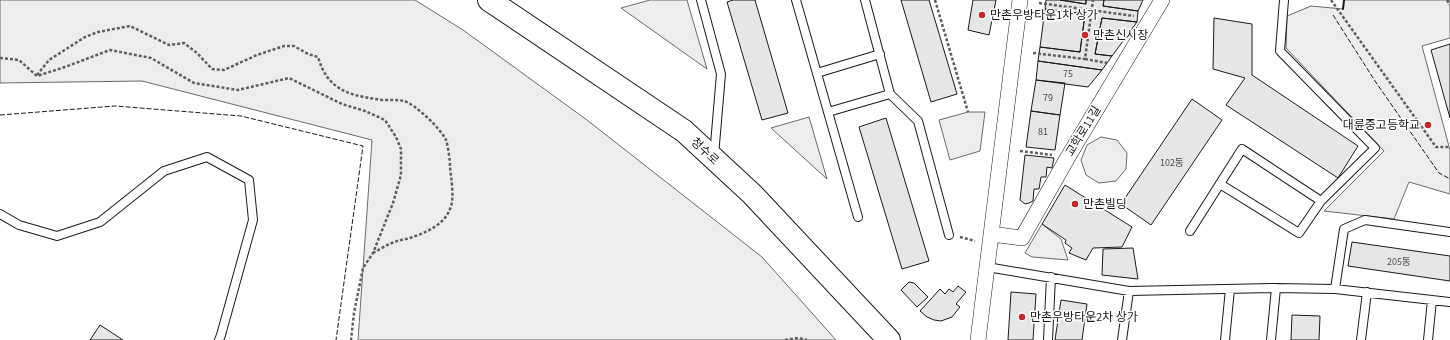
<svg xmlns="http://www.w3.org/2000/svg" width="1450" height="340" font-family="'Source Sans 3','Noto Sans KR',sans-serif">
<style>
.built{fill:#ededed;stroke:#6a6a6a}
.building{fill:#e6e6e6;stroke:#1a1a1a}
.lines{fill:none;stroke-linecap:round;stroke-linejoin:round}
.service-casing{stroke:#1a1a1a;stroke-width:10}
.minor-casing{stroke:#1a1a1a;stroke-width:16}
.secondary-casing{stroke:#1a1a1a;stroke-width:24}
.path{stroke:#5f5f5f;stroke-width:2.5;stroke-dasharray:3 2;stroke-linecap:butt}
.service{stroke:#fff;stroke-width:8}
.minor{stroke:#fff;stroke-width:15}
.secondary{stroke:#fff;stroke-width:22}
.fence{stroke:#1a1a1a;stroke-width:1;stroke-dasharray:5 2;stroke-linecap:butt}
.wall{stroke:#1a1a1a;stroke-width:2}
.poi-dot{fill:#c62828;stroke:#fff;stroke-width:1.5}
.labels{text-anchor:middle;stroke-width:3;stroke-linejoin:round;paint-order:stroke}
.number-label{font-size:10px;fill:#4d4d4d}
.poi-label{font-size:12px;fill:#1a1a1a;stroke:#fff;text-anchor:start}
.street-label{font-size:12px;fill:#1a1a1a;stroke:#fff}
</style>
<rect width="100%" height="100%" fill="#fff"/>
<path class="built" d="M0 0H415L463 30 587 120 762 257 836 340H358L372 140 142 81 0 83Z
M650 0H687L707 69 621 8Z
M1344 0H1450V38L1422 46 1450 150V194L1409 182 1394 219 1324 211 1384 151 1286 48 1287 16 1311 6 1343 9Z
M968 112H985L980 151 950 160 939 120Z
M809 117 827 179 771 128Z
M1101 137 1117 140 1127 153 1126 169 1116 181 1099 183 1086 175 1081 160 1087 145Z
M1042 224 1061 239 1068 260 1032 257 1025 253Z"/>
<path class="building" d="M733 0H755L788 113 762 120 727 2Z
M901 0H929L957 94 931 102Z
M973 0H996L989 35 968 30Z
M1046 0H1060L1086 4V0H1104L1103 6 1138 11 1137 22 1102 18 1095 54 1112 56 1102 70 1038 61 1040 47 1080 52 1085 14 1045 9Z
M1060 0H1086V4Z
M1104 0H1143L1138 11 1103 6Z
M1045 9 1085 14 1080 52 1040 47Z
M1102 18 1137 22 1112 56 1095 54Z
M1214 18 1252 24V75L1358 146 1338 178 1226 105 1245 78 1213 69Z
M1450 44V118L1431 50Z
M1038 61 1102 70 1088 87 1036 80Z
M1036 80 1065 83 1060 115 1031 111Z
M1192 99 1222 120 1151 225 1121 204Z
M1031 111 1060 115 1055 150 1026 147Z
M886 118 929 261 902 269 859 127Z
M1025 155 1054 158 1052 168 1047 167 1046 177H1041L1039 189H1034L1033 201 1029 203 1025 204 1020 200Z
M1065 185 1132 227 1122 247 1093 248 1086 260 1069 253 1072 248 1065 243 1066 240 1042 224Z
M1352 242 1450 256V281L1348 266Z
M1133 248 1138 279 1102 275 1103 249Z
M909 282 914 283 928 297 917 307 901 290Z
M958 286 966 292 956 304 960 307 952 317 941 321 934 320 927 317 920 311 940 289 945 294 949 289 953 292Z
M1011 292 1036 294 1033 340H1008Z
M1061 300 1087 304 1082 340H1055Z
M1292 315 1320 316 1319 340H1291Z
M100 325 123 340H90Z"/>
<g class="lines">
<defs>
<path id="service" d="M701 0 721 74 714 156
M796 0 858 217
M865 0 890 94 918 121 949 235
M817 73 880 54
M828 112 890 94
M1220 184 1299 233 1321 201
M0 214 19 225 57 236 100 222 164 171 207 157 249 180 253 220 221 335 219 340
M1190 231 1242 149 1321 201 1375 148 1280 51 1284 0
M987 267 1129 291 1276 288 1271 340
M1276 288 1335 289 1450 302
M1335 289 1344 229 1365 220 1450 232
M1048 340 1051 277
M1122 340 1129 291
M1225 340 1230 289
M1361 340 1367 292
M1428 340 1432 300"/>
<path id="minor" d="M991 234 1022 238 1068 157 1162 0
M978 340 1020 0"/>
<path id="secondary" d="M489 0 684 131 752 194 889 340"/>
</defs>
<use href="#service" class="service-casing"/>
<use href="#minor" class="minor-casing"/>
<use href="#secondary" class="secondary-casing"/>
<path class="path" d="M935 0 968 112
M1331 0 1436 147H1450
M1447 0 1450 5
M1039 3 1134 16
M1033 53 1085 59 1093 0
M0 58 19 60 37 76 65 67 110 50 151 58 194 83 238 90 289 78 342 104 365 111 385 120 396 137 401 149V175L393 203 373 253 363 268 354 313 351 340
M1085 59 1107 63
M37 75 49 60 85 37 98 32 130 26 169 45 184 43 197 53 212 69 224 70 257 55 284 46H294L308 54 318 57C327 88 346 95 376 99 385 101 395 99 404 101 415 104 441 129 446 140 448 146 450 160 450 167 451 178 455 199 450 209 444 225 425 233 410 238 404 240 398 240 392 243 386 245 379 250 373 253
M1020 151 1052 155
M960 237 975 241
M785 340 798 338 807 340"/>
<use href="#service" class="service"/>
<use href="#minor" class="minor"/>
<use href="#secondary" class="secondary"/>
<path class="fence" d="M1333 15 1375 81 1439 173 1450 179
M0 115 115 106 241 116 363 146 336 340"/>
<path class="wall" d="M1343 9 1344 0"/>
</g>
<g class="poi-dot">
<circle cx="982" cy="15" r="4"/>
<circle cx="1085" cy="35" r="4"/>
<circle cx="1428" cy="125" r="4"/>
<circle cx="1075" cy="204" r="4"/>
<circle cx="1022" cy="317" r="4"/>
</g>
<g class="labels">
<g class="number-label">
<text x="1068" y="77">75</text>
<text x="1048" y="101">79</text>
<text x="1043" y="135">81</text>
<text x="1172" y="166">102동</text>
<text x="1399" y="265">205동</text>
</g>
<g class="poi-label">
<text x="990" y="19">만촌우방타운1차 상가</text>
<text x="1093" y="39">만촌신시장</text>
<text x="1420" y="129" text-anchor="end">대륜중고등학교</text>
<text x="1083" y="208">만촌빌딩</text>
<text x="1030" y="321">만촌우방타운2차 상가</text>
</g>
<g class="street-label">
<text transform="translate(1083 131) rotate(-59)" y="4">교학로11길</text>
<text transform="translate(705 151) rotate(43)" y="4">청수로</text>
</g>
</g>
</svg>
